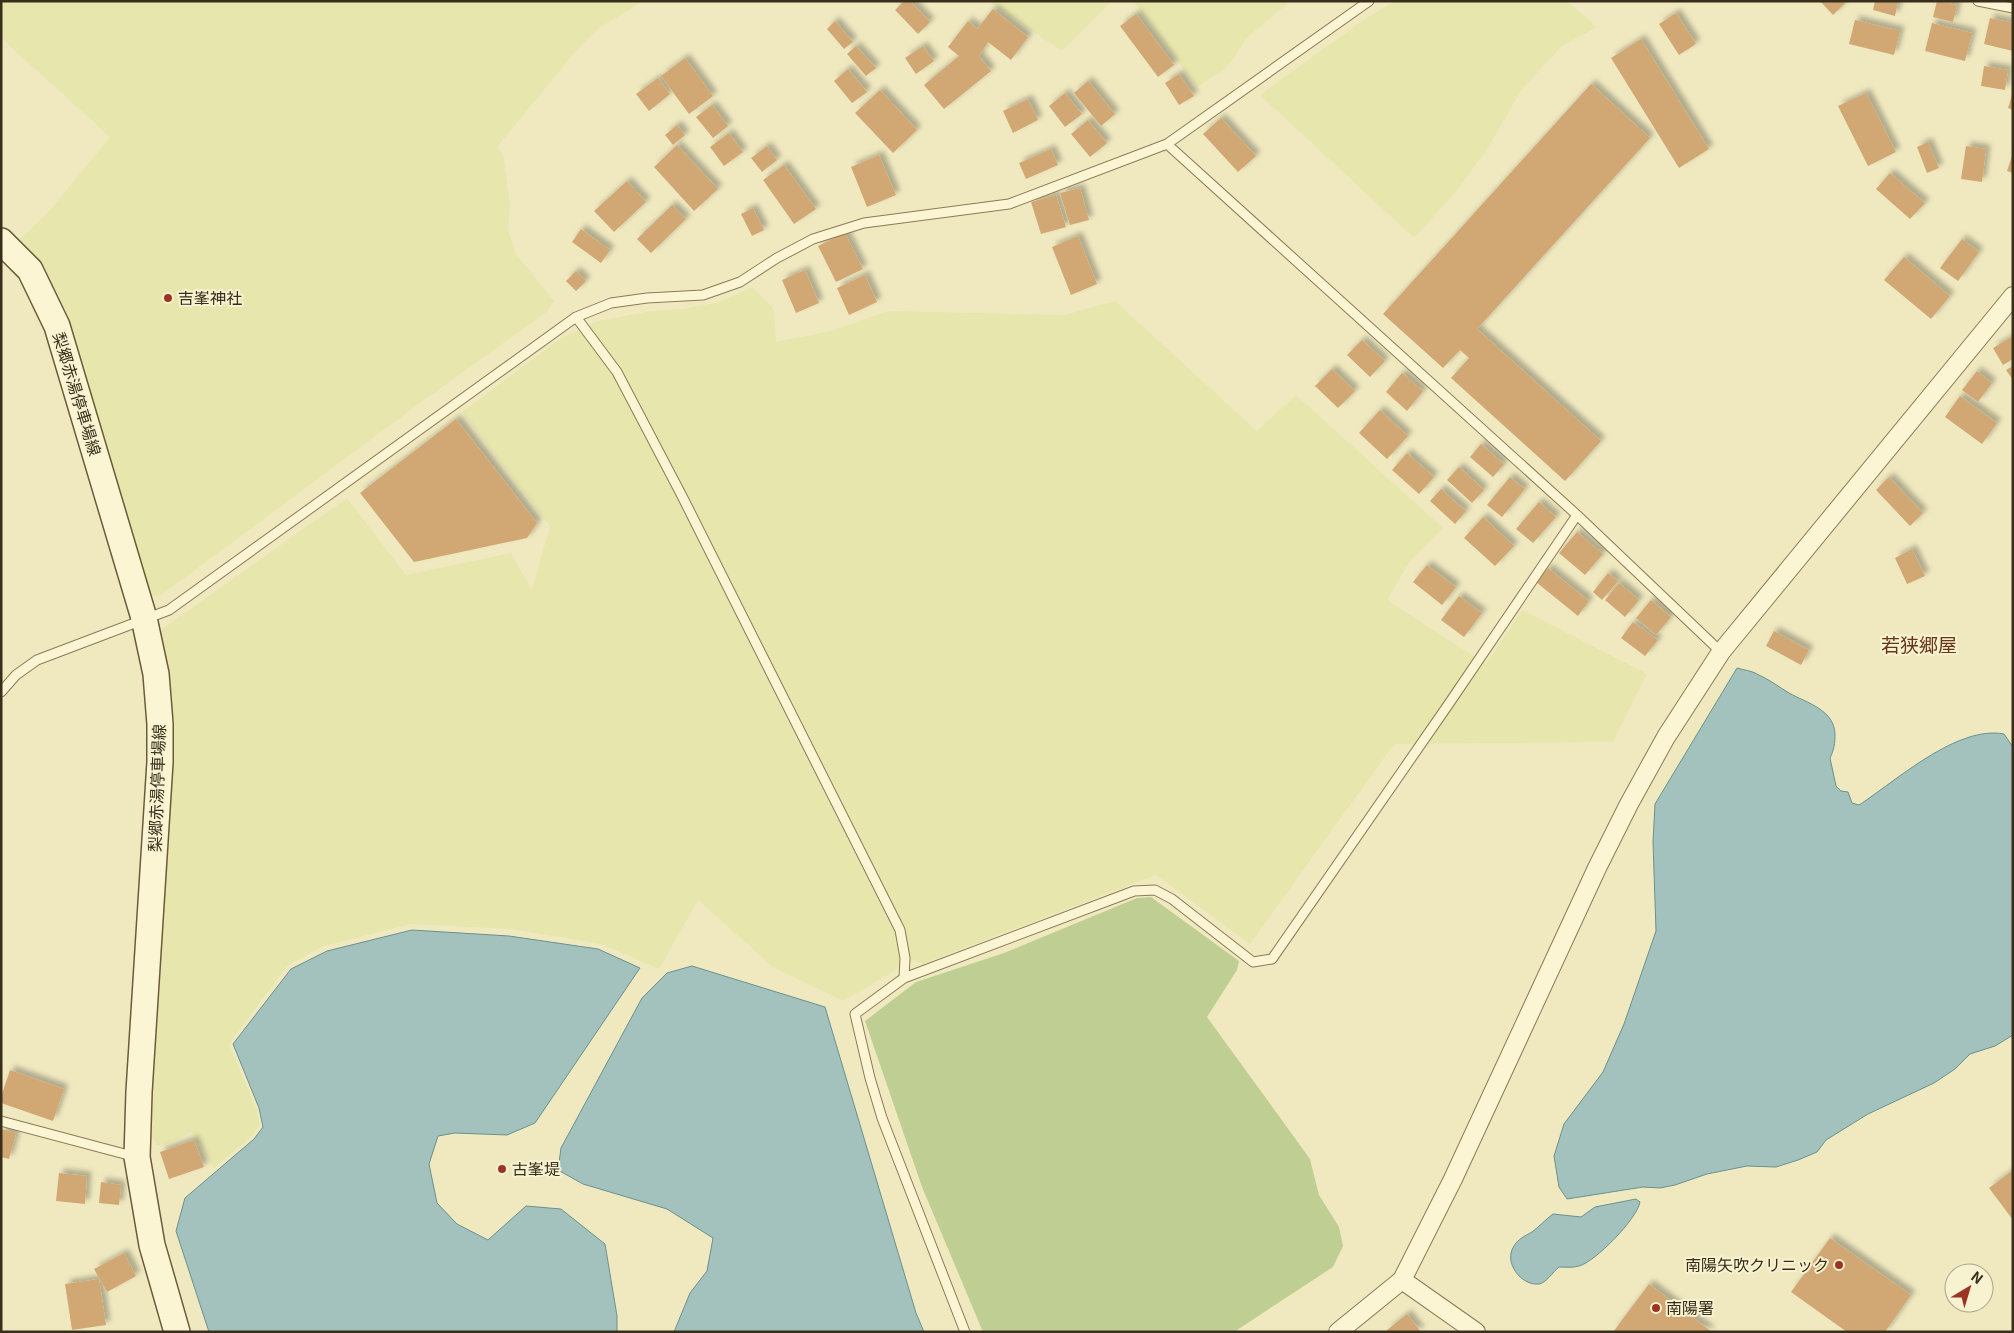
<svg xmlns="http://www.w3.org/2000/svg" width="2014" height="1333" font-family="Georgia,'Noto Sans JP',serif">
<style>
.farmland{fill:#e7e6ad}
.green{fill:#bfcf93}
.water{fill:#a3c2be;stroke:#69918d}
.building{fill:#d1a873;filter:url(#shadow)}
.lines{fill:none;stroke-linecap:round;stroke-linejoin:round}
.lane-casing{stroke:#8b7a57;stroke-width:11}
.street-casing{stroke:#8b7a57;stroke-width:20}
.secondary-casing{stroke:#6c5b3a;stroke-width:28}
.lane{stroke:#fbf5d3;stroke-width:9}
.street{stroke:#fbf5d3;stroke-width:18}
.secondary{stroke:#fbf5d3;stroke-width:25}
.poi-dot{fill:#9d3423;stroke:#f7f2d0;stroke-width:2}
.labels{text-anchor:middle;stroke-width:4;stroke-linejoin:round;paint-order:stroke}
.poi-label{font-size:16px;fill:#392e1c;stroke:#f7f2d0;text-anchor:start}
.street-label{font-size:16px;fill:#392e1c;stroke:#f7f2d0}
.quarter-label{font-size:19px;fill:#683519;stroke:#f7f2d0}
</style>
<defs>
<filter id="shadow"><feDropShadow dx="4.5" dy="-4.5" stdDeviation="2.5" flood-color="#0004"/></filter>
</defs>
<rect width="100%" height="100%" fill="#f0e9c0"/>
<path class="farmland" d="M1 1H646L640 3 599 28 579 47 497 147 503 154 510 204 508 230 516 254 554 301 545 313 420 403 160 596H147L122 516 67 314 43 269 20 239 47 214 110 137 1 38Z
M988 1H1112L1062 51Z
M1133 1H1288L1289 2 1248 37 1225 69 1197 87Z
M1394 1H1567L1597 27 1562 46 1522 89 1486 151 1454 194 1414 238 1260 95 1359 23Z
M752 287 774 309 776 342 831 331 889 311 1065 315 1115 301 1257 431 1296 395 1443 528 1410 561 1387 600 1486 664 1522 610 1647 674 1613 742 1394 744 1250 944 1156 875 922 964 913 960 843 1001 773 967 698 900 659 969 602 944 511 929 411 924 324 946 288 965 229 1044 256 1108 260 1125 251 1137 214 1168 192 1132 165 1145H157L152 1136 153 1023 164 877 171 801V732L158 632 347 498 406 575 511 553 532 590 550 526 462 412 560 339 598 321 651 311 683 309 719 302Z"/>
<path class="green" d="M1151 897 1239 961 1237 970 1207 1017 1310 1159 1319 1195 1339 1227 1343 1246 1333 1267 1234 1332H983L922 1187 865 1021 916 982 1004 953 1137 898Z"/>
<path class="water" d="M1737 668C1744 670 1753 671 1759 675 1770 680 1779 687 1789 693 1807 703 1835 710 1835 735 1835 743 1834 750 1830 758L1836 786 1841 791 1848 792 1852 803 1859 805C1896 781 1957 725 2004 734L2013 747V1035L1995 1046 1970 1054 1955 1069 1934 1083 1868 1114 1826 1140 1817 1152 1798 1160 1776 1167 1747 1166 1707 1174 1675 1185 1660 1188 1643 1187 1567 1199 1559 1187 1554 1156 1564 1124 1603 1072 1624 1024 1656 931 1653 842 1655 804Z
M412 930 509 936 598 949 640 968 535 1123 507 1135 455 1133 438 1136 429 1164 437 1203 457 1224 488 1240 526 1206 561 1209 605 1244 617 1316V1332H209L176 1231 185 1198 254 1139 263 1127 259 1108 233 1044 291 969 327 951Z
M692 966 825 1007 916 1313 924 1332H674L690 1293 707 1271 713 1238 667 1209 583 1184 558 1170 561 1148 642 998 667 973Z
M1636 1199 1640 1202C1637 1219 1595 1262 1579 1266 1573 1268 1565 1267 1559 1267 1553 1272 1546 1283 1539 1284 1521 1286 1503 1262 1514 1246 1518 1239 1525 1236 1532 1232 1540 1226 1546 1219 1553 1214L1581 1217 1595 1207Z"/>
<path class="building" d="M904 1H910L930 22 918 34 895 10Z
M1820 1H1843L1845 3 1833 15Z
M1875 1H1898L1895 16 1873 10Z
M1937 1 1957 5 1953 22 1933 17Z
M993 9 1028 37 1011 60 988 42 979 56 991 71 944 109 924 85 959 56 948 47 968 21 977 29Z
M1676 13 1696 44 1679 55 1659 24Z
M1136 14 1174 65 1158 77 1120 26Z
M1990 18 2013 23V51L1984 44Z
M1855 20 1900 31 1894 55 1849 44Z
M835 21 853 42 844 49 827 29Z
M1932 23 1972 33 1965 61 1925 51Z
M1641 39 1709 149 1679 168 1611 58Z
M856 46 876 68 866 76 847 54Z
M923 46 934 61 916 74 905 58Z
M685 58 713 96 689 114 661 76Z
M1984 66 2008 70 2005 90 1981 86Z
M848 69 867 92 852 103 834 81Z
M1179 74 1194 96 1179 105 1165 83Z
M658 78 670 94 649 111 636 94Z
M1088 81 1115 114 1101 126 1074 93Z
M1591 84 1650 138 1477 329 1601 441 1565 481 1451 378 1469 358 1460 350 1443 368 1383 314Z
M880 90 917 130 893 153 855 113Z
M2013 92V110L2008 108Z
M1065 93 1082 114 1065 127 1049 106Z
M1866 93 1896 152 1868 166 1838 106Z
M1028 99 1038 120 1013 133 1003 111Z
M712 105 728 126 713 138 696 117Z
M1221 118 1256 156 1238 172 1203 134Z
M1088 120 1107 143 1090 157 1071 134Z
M677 125 685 135 673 145 665 135Z
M729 133 743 152 724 166 710 147Z
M1928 142 1939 168 1927 173 1917 147Z
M677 145 718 189 694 211 654 167Z
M767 146 777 160 762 172 751 158Z
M1966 146 1986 149 1982 182 1961 179Z
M1051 149 1058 165 1026 179 1019 163Z
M2013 153V173L2007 171Z
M879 155 896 195 867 207 851 167Z
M784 165 816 209 794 224 763 180Z
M1890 173 1925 203 1910 219 1876 189Z
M627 181 646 202 614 232 594 211Z
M1080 188 1089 220 1070 225 1060 193Z
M1056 195 1066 227 1041 234 1031 202Z
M672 205 686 219 651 253 637 239Z
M753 208 764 230 752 236 741 214Z
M581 229 610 250 601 263 572 242Z
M845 233 863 269 836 282 818 246Z
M1078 236 1097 284 1071 295 1052 247Z
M1962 239 1979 252 1958 281 1940 268Z
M1904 257 1950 296 1931 319 1884 280Z
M805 270 819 303 796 313 782 280Z
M576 271 586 281 576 291 566 281Z
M865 275 877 302 849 315 837 288Z
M2013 336V359L2003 365 1993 348Z
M1362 340 1385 361 1370 377 1347 355Z
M2013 366V380L2006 370Z
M1332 369 1355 391 1338 408 1315 386Z
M1977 371 1992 383 1978 402 1962 390Z
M1402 373 1423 391 1407 411 1386 392Z
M1960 396 1997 423 1982 444 1945 417Z
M1380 410 1408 436 1387 459 1359 433Z
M456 419 537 523 527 538 414 562 360 493Z
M1481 444 1504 464 1493 477 1470 457Z
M1407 453 1434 477 1419 494 1392 470Z
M1459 467 1484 490 1472 503 1447 480Z
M1510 477 1525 489 1502 517 1487 505Z
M1889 477 1923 513 1910 526 1876 490Z
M1441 489 1466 511 1455 524 1430 501Z
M1539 502 1556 517 1533 543 1516 529Z
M1483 517 1514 546 1495 566 1464 538Z
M1577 532 1603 554 1585 575 1559 553Z
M1912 549 1925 576 1907 584 1895 558Z
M1427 565 1456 587 1442 605 1413 582Z
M1548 568 1589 601 1578 616 1536 582Z
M1608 573 1618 581 1602 600 1593 592Z
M1619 583 1639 600 1625 617 1605 600Z
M1459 596 1482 613 1464 637 1441 620Z
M1651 600 1671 617 1656 635 1636 618Z
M1633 622 1658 640 1645 656 1621 638Z
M1774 631 1809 650 1801 665 1766 646Z
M10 1070 64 1089 53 1121 1 1103V1097Z
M1 1129 16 1133 9 1159 1 1157Z
M194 1140 204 1167 169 1179 160 1152Z
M2013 1170V1220L1989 1188Z
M59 1173 87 1176 85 1204 56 1201Z
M101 1182 121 1185 119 1205 99 1203Z
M1830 1238 1911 1295 1885 1332H1847L1791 1292Z
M124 1253 136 1276 107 1292 94 1269Z
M99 1279 106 1325 72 1330 65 1284Z
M1649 1284 1712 1332H1613Z
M1407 1314 1421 1332H1388L1387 1330Z"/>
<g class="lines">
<defs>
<path id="lane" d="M1978 1 2013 8
M1167 144 1577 515 1721 652
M576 317 617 372 682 496 900 930 905 958 904 978
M1 692 16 675 37 660 169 610 576 317 611 303 647 298 703 295 740 282 777 258 813 239 864 223 1009 204 1167 144 1369 1
M1 1121 136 1157
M965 1332 882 1118 870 1078 855 1014 904 978 1134 891 1155 890 1172 899 1253 962 1272 959 1448 705 1577 515"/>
<path id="street" d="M1402 1280 1476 1332
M1338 1332 1402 1280 1453 1179 1597 868 1629 804 1666 737 1721 652 2013 296"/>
<path id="secondary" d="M1 241 30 270 57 326 144 618 156 674 160 724V762L139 1092 137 1157 152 1245 177 1332"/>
</defs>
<use href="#lane" class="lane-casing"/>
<use href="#street" class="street-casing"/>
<use href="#secondary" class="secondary-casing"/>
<use href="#lane" class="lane"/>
<use href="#street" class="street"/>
<use href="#secondary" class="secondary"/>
</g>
<g class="poi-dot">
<circle cx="168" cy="298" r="5"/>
<circle cx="502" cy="1169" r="5"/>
<circle cx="1839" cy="1265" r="5"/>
<circle cx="1656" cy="1308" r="5"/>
</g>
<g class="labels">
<g class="poi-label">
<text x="178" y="304">吉峯神社</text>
<text x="512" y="1175">古峯堤</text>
<text x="1829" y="1271" text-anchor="end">南陽矢吹クリニック</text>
<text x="1666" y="1314">南陽署</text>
</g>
<g class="street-label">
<text transform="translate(77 394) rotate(73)" y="6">梨郷赤湯停車場線</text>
<text transform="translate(157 788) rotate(-88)" y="6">梨郷赤湯停車場線</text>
</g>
<g class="quarter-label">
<text x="1919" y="652">若狭郷屋</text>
</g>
</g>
<rect width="2014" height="1333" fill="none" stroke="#392e1c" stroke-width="5"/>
<g transform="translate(1969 1288) rotate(38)"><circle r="24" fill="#f7f2d0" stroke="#aba488"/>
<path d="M0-4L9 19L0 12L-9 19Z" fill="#9d3423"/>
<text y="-8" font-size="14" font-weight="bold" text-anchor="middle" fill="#392e1c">N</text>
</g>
</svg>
